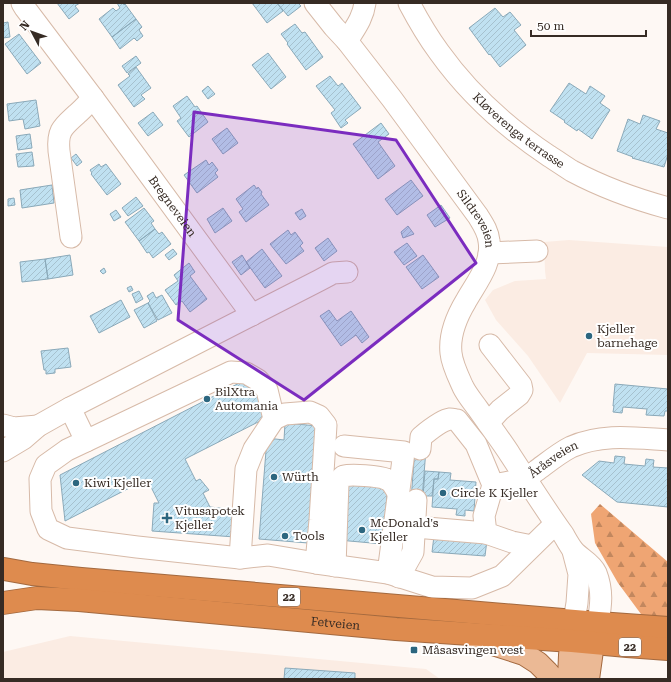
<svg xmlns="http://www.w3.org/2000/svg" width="671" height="682" font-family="'Roboto Serif',serif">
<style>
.built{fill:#fbece3}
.forest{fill:url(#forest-firs)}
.building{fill:url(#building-hatch);stroke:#8aa9b9}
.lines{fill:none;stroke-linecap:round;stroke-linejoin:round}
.minor-casing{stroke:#d7baa8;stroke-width:23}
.major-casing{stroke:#a3693f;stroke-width:24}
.highway-casing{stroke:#a3693f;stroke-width:24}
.minor{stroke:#fff;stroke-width:21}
.major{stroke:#ebb995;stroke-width:22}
.highway{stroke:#de8b4e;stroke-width:22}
.marked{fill:#7b2cbf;fill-opacity:0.2;stroke:#7b2cbf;stroke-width:3;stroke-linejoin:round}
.poi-dot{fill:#2c667f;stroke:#fff;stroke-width:1.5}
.labels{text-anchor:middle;stroke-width:4;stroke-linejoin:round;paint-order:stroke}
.shield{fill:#fff;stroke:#726b66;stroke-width:1}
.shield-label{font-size:11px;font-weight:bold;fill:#362b24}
.street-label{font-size:12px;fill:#362b24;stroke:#fff}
.poi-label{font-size:12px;fill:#362b24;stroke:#fff;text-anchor:start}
</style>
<defs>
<pattern id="forest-firs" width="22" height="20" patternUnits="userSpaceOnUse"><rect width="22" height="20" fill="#efa573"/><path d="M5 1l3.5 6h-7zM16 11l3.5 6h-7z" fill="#c2875e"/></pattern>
<pattern id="building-hatch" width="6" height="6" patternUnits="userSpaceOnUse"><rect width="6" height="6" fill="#c0e1f1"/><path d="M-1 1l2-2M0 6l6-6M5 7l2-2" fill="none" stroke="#a6c1ce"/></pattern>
</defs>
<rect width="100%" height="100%" fill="#fef8f4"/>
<path class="built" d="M569 240 668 247V355L587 353 560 403 528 356 496 320 485 300 493 290 515 281 546 279 545 271 544 242Z
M70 636 426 669 440 679H3V652Z"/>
<path class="forest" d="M600 504 668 562V653L655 633 618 583 595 543 591 514Z"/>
<path class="building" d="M57 3H80L75 6 79 11 69 19Z
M117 3H123L124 5 125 4 136 19 112 37 99 19 113 8 116 11 120 8Z
M252 3H277L283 11 267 23Z
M277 3H298L301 6 288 16Z
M495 8 503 17 510 12 521 25 514 30 526 45 500 67 490 54 489 55 469 28Z
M136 19 142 27 139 30 143 36 137 41 134 38 120 49 112 37Z
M8 22 10 37 3 38V23Z
M295 24 302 33 305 32 323 57 306 70 287 44 288 43 281 34Z
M19 34 41 63 27 74 5 44Z
M268 53 286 77 271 89 252 65Z
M136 56 141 63 127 73 122 66Z
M136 67 151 88 141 95 145 99 134 107 118 85 130 76 128 74Z
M330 76 338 86 342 83 361 108 345 120 348 123 341 128 331 113 335 110 316 86Z
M569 83 586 94 590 86 605 96 600 103 610 110 592 139 578 129 577 131 564 122 565 121 550 111Z
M208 86 215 94 208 99 202 91Z
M187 96 195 107 197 106 208 122 189 137 177 121 181 118 173 106Z
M36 100 40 126 25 129 23 119 9 121 7 104Z
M153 112 163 125 148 136 138 123Z
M643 115 660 121 656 129 668 133V154L664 167 632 158 633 157 617 151 628 119 640 124Z
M381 123 389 134 378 142 395 166 378 179 353 144Z
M227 128 238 143 223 154 212 139Z
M30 134 32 148 18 150 16 136Z
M32 152 34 166 18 167 16 154Z
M76 154 82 162 77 166 71 158Z
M206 160 209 165 212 162 218 170 215 173 218 177 197 193 184 175Z
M99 164 101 167 106 164 121 184 107 195 91 174 92 173 90 170Z
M411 180 423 196 397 215 385 199Z
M52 185 54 203 22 208 20 190Z
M254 185 257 189 258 187 262 192 261 194 269 205 246 222 239 212 243 209 236 199Z
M136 197 143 206 128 216 122 208Z
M14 198 15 205 8 206V199Z
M441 205 450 218 435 227 427 215Z
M144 208 154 221 151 223 155 229 139 241 125 222Z
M223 208 232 221 215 233 207 219Z
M302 209 306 216 300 220 295 213Z
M116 210 121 217 114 221 110 214Z
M408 226 414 234 403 238 401 232Z
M155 229 159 234 162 232 171 244 153 258 149 252 147 253 139 241Z
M288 230 291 235 295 232 303 243 300 246 304 251 286 264 270 244Z
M328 238 337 251 324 261 315 248Z
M407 243 417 256 404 265 394 252Z
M173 249 177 254 169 260 165 255Z
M262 249 282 276 265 288 246 262Z
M70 255 73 275 48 279 45 259Z
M242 255 250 268 241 275 232 262Z
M423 255 439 277 422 289 406 267Z
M45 259 48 279 22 282 20 262Z
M189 263 195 272 190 276 207 299 190 312 182 301 176 305 165 290 178 281 174 275Z
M104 268 106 272 103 274 100 271Z
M131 286 133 290 129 292 127 288Z
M139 291 143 299 136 303 132 294Z
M153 292 156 298 162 295 172 313 158 320 148 303 150 301 147 296Z
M121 300 130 317 99 333 90 316Z
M148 303 157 321 144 328 134 310Z
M329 310 337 321 351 311 369 337 362 343 356 335 341 346 320 316Z
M68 348 71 367 55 369V373L46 374V370H44L41 351Z
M249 378 268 417 185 459 196 481 200 479 209 490 203 493 210 507 237 510 235 537 152 531 154 503H159L147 479 65 521 60 475Z
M615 384 668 389V411H665L664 416 646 415 647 409 623 407 622 413 613 412 614 406H613Z
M285 423 318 426 308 543 259 539 267 438 284 440Z
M415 448 426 449 422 500H411Z
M615 456 625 457 624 464 645 466 646 459 654 460 653 467 668 468V507L617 502 582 475 599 461 614 463Z
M425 471 439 472 438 479H434L432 496H423Z
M439 472 451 473 450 480 476 482 474 511 465 510V516L456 515 457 509 432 507 434 479H438Z
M343 479 388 483 383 544 338 540Z
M434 536 487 540 485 556 432 552Z
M285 668 355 673V679H284Z"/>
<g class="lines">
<defs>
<g id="minor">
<path id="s1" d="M22 3 25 8 93 98 252 315"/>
<path id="s2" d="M315 3 334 27 347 41 392 99 478 216C483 224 488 231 489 241 493 263 476 283 466 301 457 316 449 335 451 353 452 364 458 376 463 387 467 395 473 402 478 409 489 425 501 440 511 456 528 482 545 509 563 534 566 539 569 545 573 550 579 558 591 562 596 573 603 591 601 605 598 623"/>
<path id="s3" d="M409 3C418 20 428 37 439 52 469 94 507 128 549 156 557 161 564 166 572 171 602 187 635 199 668 208"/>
<path d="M347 41C355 28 363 18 365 3"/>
<path d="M71 237 59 151C57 130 63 127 77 114 83 109 88 103 93 98"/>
<path d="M489 253 537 251"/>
<path d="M70 408 86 441 67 450 46 465 40 479 41 511 48 529 67 538 137 547 240 558 268 555 316 563 388 573 432 587 472 588 502 576 555 524"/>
<path d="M274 419 285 414 310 412 319 416 326 425 320 520 316 563"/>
<path d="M488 423 500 410 519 395 522 390 521 385 490 345"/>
<path d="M3 425 14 428 38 426"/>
<path d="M86 441 231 372 246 373 258 380 267 390 274 419 254 449 246 469 240 558"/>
<path d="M344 446 404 452 388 573"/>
<path d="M420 449 421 437C427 432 442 420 450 419 453 419 455 420 457 420L476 444 493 485 484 516 486 533 512 542 532 546"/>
<path d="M3 451 23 439 38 426 70 408 320 280 333 273 347 272"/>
<path id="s4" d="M493 485C501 483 520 481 526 478 530 476 533 473 536 471 547 463 559 453 571 447 602 433 635 438 668 440"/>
<path d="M415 527 486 533"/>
<path d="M573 551 579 574 577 603 574 621"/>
<path d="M335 566 338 483C340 480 341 477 344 476 351 474 379 476 386 479 392 481 395 488 398 493"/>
<path d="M399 577 413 552 416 500"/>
</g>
<path id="major" d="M474 638 524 654 538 663 547 672 553 679
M569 679 570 655 574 622
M588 679 593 643 597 625"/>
<g id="highway">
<path d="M4 569 32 574 81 579 598 623 668 628"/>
<path id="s5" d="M3 603 37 598 79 600 396 629 572 641 627 646 668 649"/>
</g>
</defs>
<use href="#minor" class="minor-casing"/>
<use href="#major" class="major-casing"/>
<use href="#highway" class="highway-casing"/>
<use href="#minor" class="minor"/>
<use href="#major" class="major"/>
<use href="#highway" class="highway"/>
</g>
<path class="marked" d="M194 112 396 140 476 263 304 400 178 320Z"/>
<g class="poi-dot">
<circle cx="589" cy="336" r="4"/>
<circle cx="207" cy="399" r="4"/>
<circle cx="274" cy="477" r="4"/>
<circle cx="76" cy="483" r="4"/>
<circle cx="443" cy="493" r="4"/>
<path d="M165 512h4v4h4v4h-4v4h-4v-4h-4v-4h4z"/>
<circle cx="362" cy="530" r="4"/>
<circle cx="285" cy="536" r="4"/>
<rect x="410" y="646" width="8" height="8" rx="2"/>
</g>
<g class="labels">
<g class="shield">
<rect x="278" y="588" width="22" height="18" rx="3"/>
<rect x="619" y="638" width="22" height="18" rx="3"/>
</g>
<g class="shield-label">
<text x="289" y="601">22</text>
<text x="630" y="651">22</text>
</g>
<g class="street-label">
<text dy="4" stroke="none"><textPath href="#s3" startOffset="170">Kløverenga terrasse</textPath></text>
<text dy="4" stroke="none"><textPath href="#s1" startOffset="253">Bregneveien</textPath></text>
<text dy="4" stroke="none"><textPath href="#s2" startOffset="270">Sildreveien</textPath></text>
<text dy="4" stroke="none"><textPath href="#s4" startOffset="67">Åråsveien</textPath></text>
<text dy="4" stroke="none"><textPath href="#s5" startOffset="334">Fetveien</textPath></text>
</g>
<g class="poi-label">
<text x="597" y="333">Kjeller<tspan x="597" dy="14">barnehage</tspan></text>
<text x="215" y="396">BilXtra<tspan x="215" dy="14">Automania</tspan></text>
<text x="282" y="481">Würth</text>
<text x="84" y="487">Kiwi Kjeller</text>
<text x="451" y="497">Circle K Kjeller</text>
<text x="175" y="515">Vitusapotek<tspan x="175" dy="14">Kjeller</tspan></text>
<text x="370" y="527">McDonald's<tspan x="370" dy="14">Kjeller</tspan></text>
<text x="293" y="540">Tools</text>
<text x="422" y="654">Måsasvingen vest</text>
</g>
</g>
<rect width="671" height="682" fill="none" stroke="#362b24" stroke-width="8"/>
<g transform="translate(32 32) rotate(311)" stroke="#ffffff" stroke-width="3" paint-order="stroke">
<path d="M0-3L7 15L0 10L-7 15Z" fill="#362b24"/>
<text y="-6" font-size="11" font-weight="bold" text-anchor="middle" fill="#362b24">N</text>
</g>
<path d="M531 30v6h115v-6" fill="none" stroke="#362b24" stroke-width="2"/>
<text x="537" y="30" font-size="12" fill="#362b24" stroke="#ffffff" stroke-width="3" paint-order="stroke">50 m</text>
</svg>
